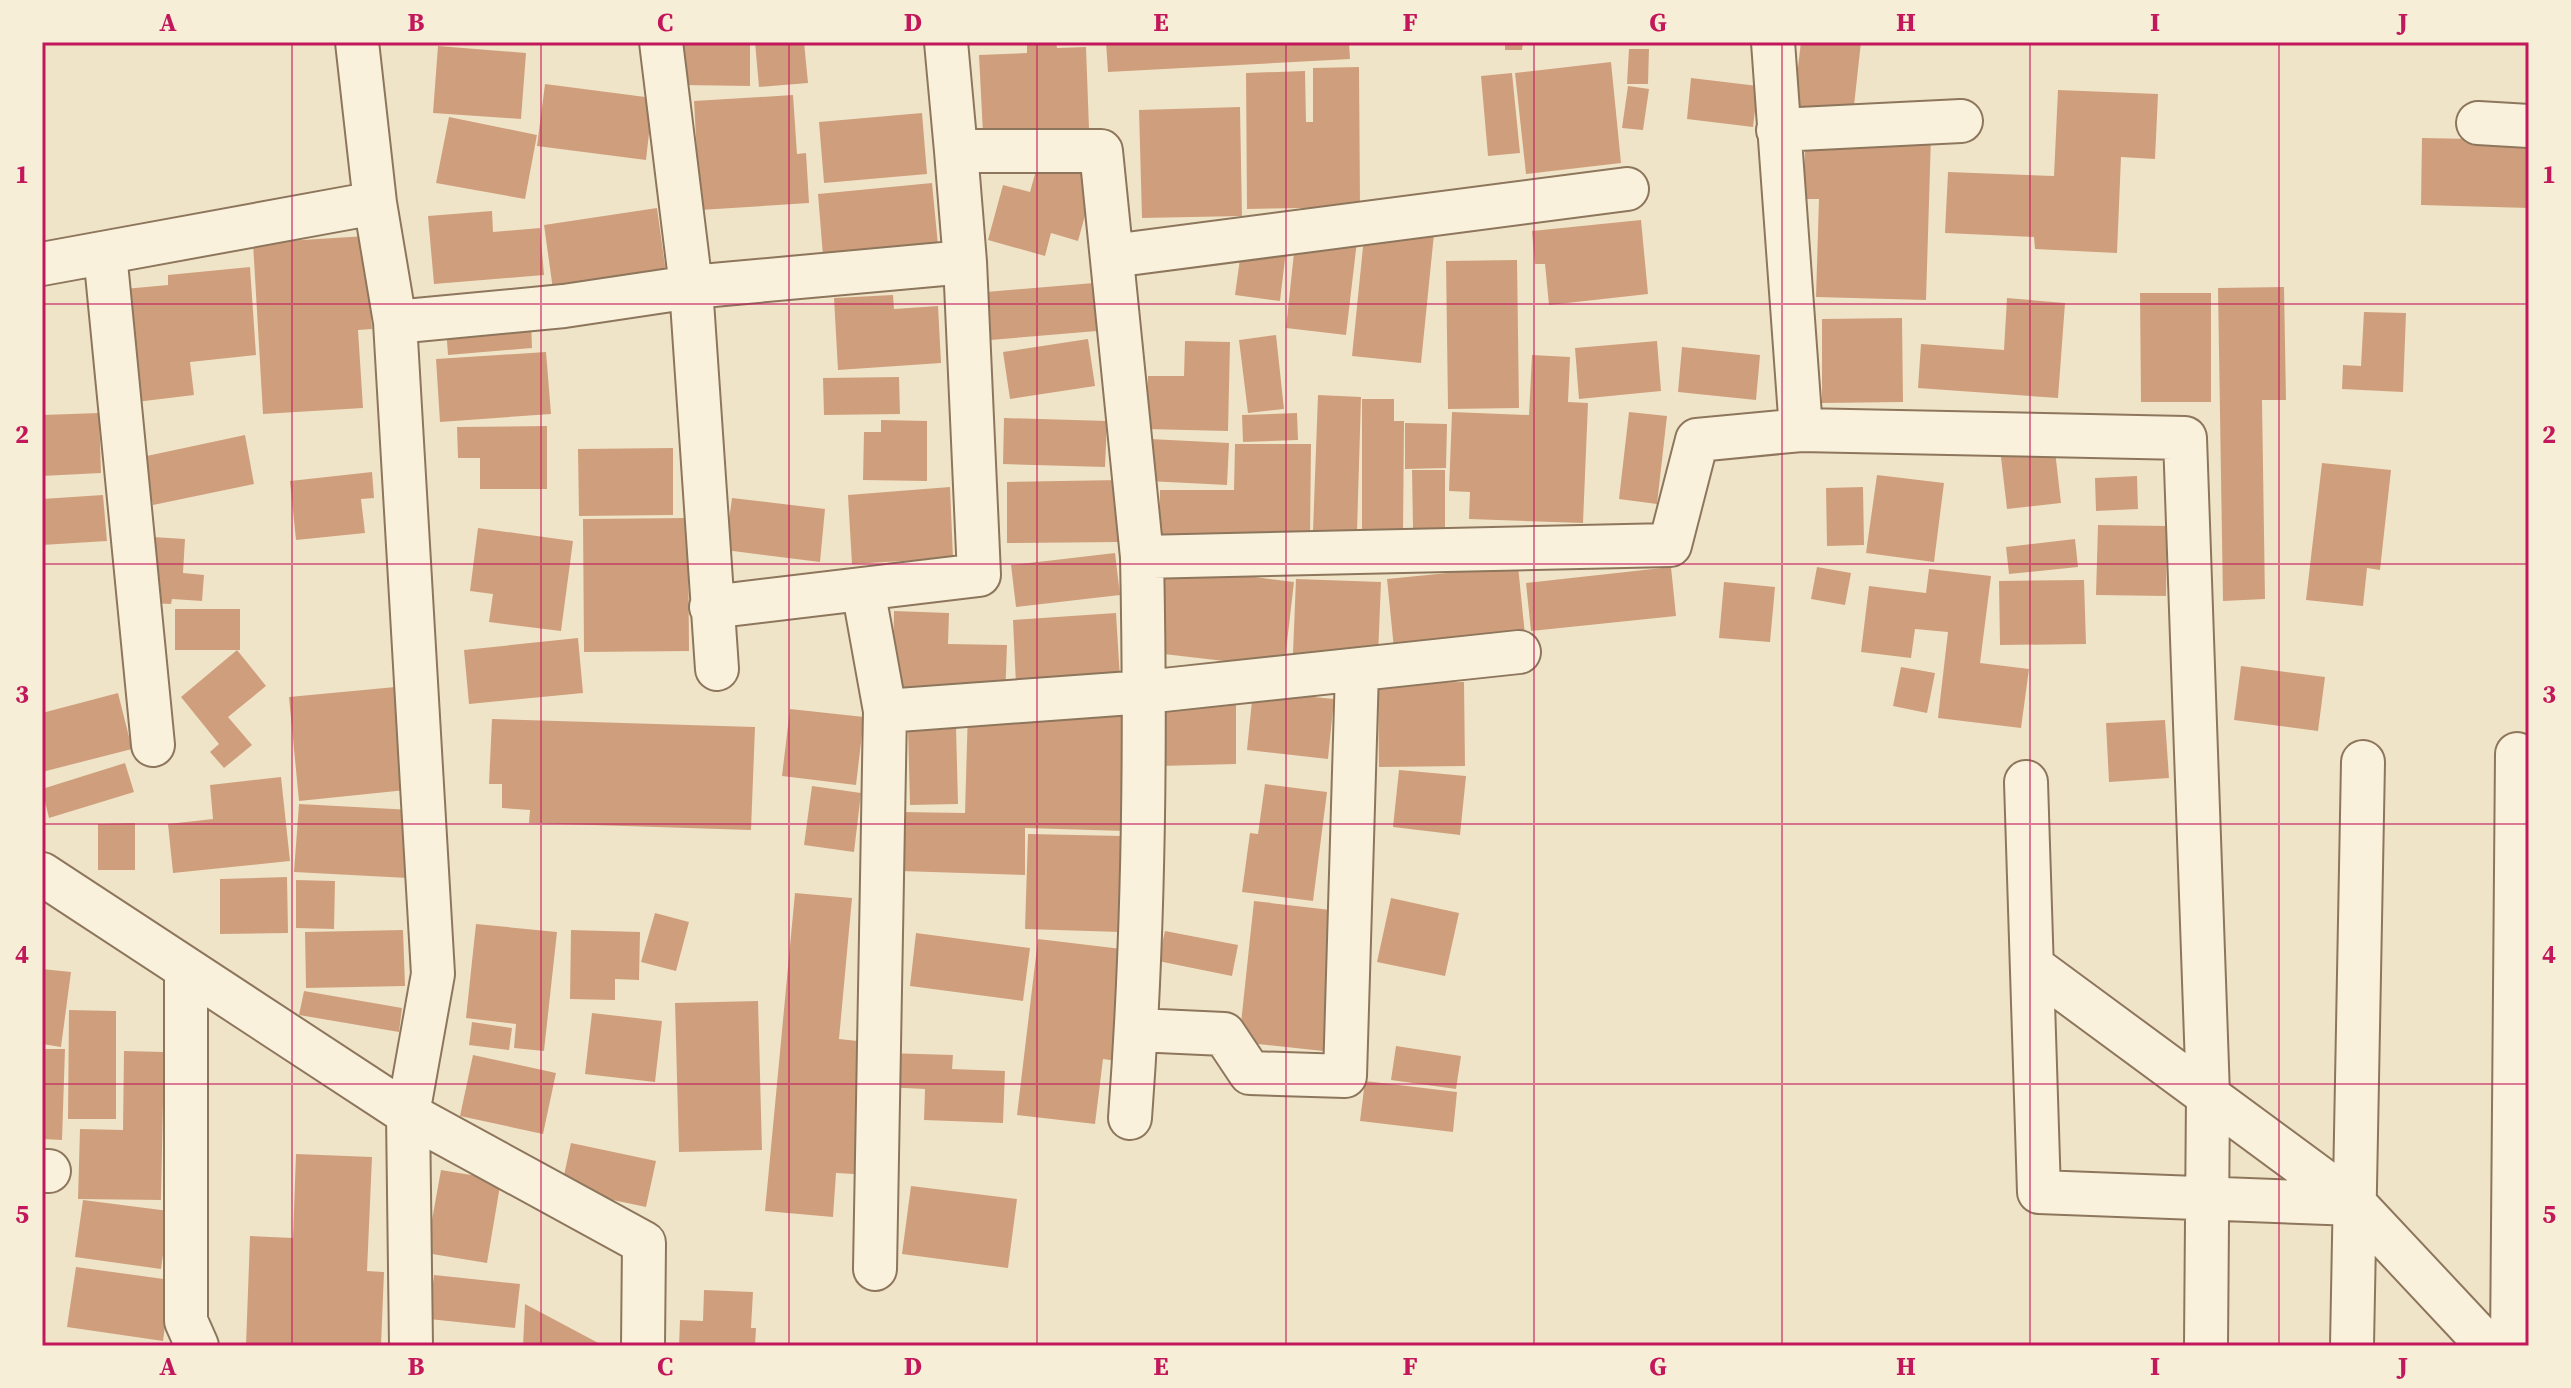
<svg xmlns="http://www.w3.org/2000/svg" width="2571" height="1388" font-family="'Source Serif 4',serif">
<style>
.building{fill:#cf9f7d}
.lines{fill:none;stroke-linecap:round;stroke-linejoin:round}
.street-casing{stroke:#8d765c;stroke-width:46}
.street{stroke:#faf1dc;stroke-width:42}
.grid{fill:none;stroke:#c2185b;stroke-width:2;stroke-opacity:0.55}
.neatline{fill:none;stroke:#c2185b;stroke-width:3}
.grid-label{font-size:26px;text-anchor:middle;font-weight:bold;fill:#c2185b}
</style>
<rect width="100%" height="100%" fill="#f0e4c8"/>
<path class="building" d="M682 42H750V86L682 85Z
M755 42H804L808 83 759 87Z
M1027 42H1056L1057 48 1086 47 1089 129 983 134 979 55 1027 53Z
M1106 42H1349L1350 59 1108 72Z
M1505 42H1523L1522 50H1505Z
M1801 42H1861L1853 115 1793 108Z
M438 46 526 53 521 119 433 113Z
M1629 49H1649L1648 84H1627Z
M1611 62 1621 163 1526 174 1515 73Z
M1359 67 1360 207 1247 209 1246 73 1305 71 1306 122H1313V68Z
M1512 73 1520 153 1488 156 1481 76Z
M1691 78 1758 86 1753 127 1687 119Z
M545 84 653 98 646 160 537 146Z
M1628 86 1649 89 1643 130 1622 128Z
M2058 90 2158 94 2155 159 2121 157 2117 253 2035 249 2034 237 1945 233 1948 172 2054 176Z
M793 95 797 154 806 153 809 203 700 210 694 101Z
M1240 107 1242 216 1142 218 1139 110Z
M922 113 927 174 824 183 819 122Z
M449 117 537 135 525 199 436 183Z
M1806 131 1931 136 1926 300 1816 297 1819 199H1803Z
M2422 138 2529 140V208L2421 205Z
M1040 156 1097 172 1078 241 1051 233 1045 256 988 240 1003 185 1030 192Z
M932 183 938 245 823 256 818 194Z
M657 208 667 280 554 297 544 225Z
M492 211 493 232 540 228 544 275 434 284 428 216Z
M1641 220 1648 294 1549 305 1545 264H1535L1532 231Z
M1365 227 1434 234 1421 363 1352 356Z
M1296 234 1357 241 1346 335 1286 328Z
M366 236 372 329 358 330 363 408 263 414 253 243Z
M1242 244 1286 250 1280 301 1235 295Z
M1517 260 1519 408 1448 409 1446 261Z
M250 267 256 355 190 362 194 395 136 402 124 289 168 285V275Z
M1094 283 1097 331 990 340 986 292Z
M2284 287 2286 400H2262L2265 599 2223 601 2218 288Z
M2140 293H2211V402H2141Z
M893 295 894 309 938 306 941 363 838 370 834 298Z
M2007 298 2065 303 2058 398 1918 388 1921 344 2004 350Z
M2364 312 2406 313 2403 392 2342 389 2343 365 2361 366Z
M1902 318 1903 402 1822 403V319Z
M531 321 532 348 448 355 446 328Z
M1276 335 1284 409 1248 413 1239 340Z
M1088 339 1095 386 1010 399 1003 352Z
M1185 341 1230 342 1228 431 1146 429 1148 376H1184Z
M1657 341 1661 391 1579 399 1575 348Z
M1682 347 1760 355 1756 400 1678 392Z
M546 352 551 414 440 422 436 359Z
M1532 355 1570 357 1568 402 1588 403 1583 523 1469 519 1470 492 1449 491 1452 412 1529 415Z
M899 377 900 414 824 415 823 378Z
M1318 395 1361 397 1357 532 1313 531Z
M1362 399H1394V421H1404L1403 535 1362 534Z
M1629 412 1667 416 1657 504 1619 499Z
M99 413 101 473 42 476V415Z
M1297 413 1298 440 1243 442 1242 415Z
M1004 418 1107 421 1105 467 1003 464Z
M881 420 927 421V481L863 480 864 432H881Z
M1405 423 1447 424 1446 468 1405 469Z
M547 426V489H480V458H458L457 427Z
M245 435 254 484 153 505 142 457Z
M1150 439 1229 443 1227 485 1148 481Z
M2054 442 2061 503 2007 509 2000 449Z
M1235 444H1311L1310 539H1159L1160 490H1234Z
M673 448V515L579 516 578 449Z
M2322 463 2391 470 2380 570 2367 568 2363 606 2306 600Z
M1412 470H1445V528H1413Z
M372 472 374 498 361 499 365 533 296 540 290 481Z
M1877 475 1944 483 1934 562 1866 553Z
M2137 476 2138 509 2096 511 2095 478Z
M1121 480V542L1007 543V482Z
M950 487 953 558 852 564 848 495Z
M1863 487 1864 545 1827 546 1826 488Z
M103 495 107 541 42 545V499Z
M732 498 825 509 820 562 725 550Z
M688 518 689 651 584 652 583 519Z
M2098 525 2167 526 2166 596 2096 595Z
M478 528 573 541 561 631 489 622 493 594 470 591Z
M153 537 185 539 183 573 204 575 202 601 172 599 171 604 149 603Z
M2075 539 2078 567 2009 574 2006 547Z
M1115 553 1120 595 1016 607 1011 565Z
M1165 566 1294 582 1284 668 1155 653Z
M1518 566 1525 635 1394 649 1387 579Z
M1671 567 1676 616 1531 631 1526 583Z
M1817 567 1851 573 1845 605 1811 599Z
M1929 569 1991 576 1980 663 2029 669 2021 728 1938 718 1948 632 1915 629 1911 658 1861 652 1869 586 1926 593Z
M1296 579 1381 582 1378 656 1293 653Z
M2084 580 2086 644 2000 645 1999 581Z
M1724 582 1775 587 1770 642 1719 638Z
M175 609H240V650H175Z
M894 611 949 613 948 644 1007 645 1005 700 892 697Z
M1116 613 1120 679 1016 685 1013 620Z
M578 638 583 693 469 704 464 650Z
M237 650 266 686 228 717 252 745 224 768 210 752 219 744 181 697Z
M2241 666 2325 677 2318 731 2234 720Z
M1901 667 1935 673 1927 713 1893 706Z
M1464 682 1465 766 1379 767 1378 683Z
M406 686 416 789 299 801 289 697Z
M1253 691 1334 699 1328 759 1247 750Z
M118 693 132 749 42 772V713Z
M1236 702V764L1159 766 1158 704Z
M790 709 864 717 856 785 782 776Z
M968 709 1130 714 1126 831 1025 828V875L900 871 901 812 965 813Z
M492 719 755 727 751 830 529 823 530 810 502 808V784H489Z
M2165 720 2169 778 2109 782 2106 723Z
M956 726 958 804 910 805 908 727Z
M125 763 134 792 49 818 42 789Z
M1399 770 1466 776 1460 835 1393 827Z
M281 777 290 861 173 873 168 824 213 819 210 785Z
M1265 784 1327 792 1313 901 1242 892 1250 833 1258 834Z
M812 786 861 793 854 852 804 845Z
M299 804 412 810 408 878 294 872Z
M135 823V870H98V824Z
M1028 834 1123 836 1121 932 1025 929Z
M287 877 288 933 220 934V879Z
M296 880 335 881 334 929 296 928Z
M795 893 852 898 839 1039 867 1042 854 1174 836 1173 833 1217 765 1211Z
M1391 898 1459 913 1445 976 1377 962Z
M1254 901 1339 911 1323 1051 1239 1042Z
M655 913 689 922 676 971 641 962Z
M476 924 557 932 544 1051 514 1048 516 1024 466 1018Z
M403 930 405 986 306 988 305 932Z
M571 930 640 932 639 980 615 979V1000L570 999Z
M1165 931 1238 945 1232 976 1158 961Z
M916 933 1030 948 1023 1001 910 986Z
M1038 939 1130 950 1117 1061 1103 1059 1095 1124 1017 1115Z
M42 969 71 972 61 1047 42 1044Z
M304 991 402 1008 399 1032 299 1015Z
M758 1001 762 1150 679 1152 675 1003Z
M69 1010 116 1011V1119H68Z
M592 1013 662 1021 655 1082 585 1074Z
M472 1022 512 1028 509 1050 469 1045Z
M1396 1046 1461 1056 1456 1089 1391 1080Z
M42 1049H65L62 1140 42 1139Z
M124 1051 164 1052 161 1200 78 1199 80 1129 123 1130Z
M886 1053 953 1055 952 1069 1005 1071 1003 1123 924 1120 925 1089 884 1087Z
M473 1055 556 1073 543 1134 460 1116Z
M1365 1081 1457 1092 1453 1132 1360 1121Z
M571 1143 656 1161 646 1207 561 1189Z
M296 1154 372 1157 367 1271 384 1272 381 1346H246L250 1236 293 1238Z
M441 1170 501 1180 487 1263 426 1253Z
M911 1186 1017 1199 1008 1268 902 1254Z
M83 1200 169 1211 161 1269 75 1257Z
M76 1267 171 1280 163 1341 67 1327Z
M434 1275 520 1284 515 1328 429 1319Z
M704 1290 753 1292 751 1328H756L755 1346H679L680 1320 703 1321Z
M525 1304 604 1346H523Z"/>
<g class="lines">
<defs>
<path id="street" d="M357 42 375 203
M661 42 691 287 717 669
M946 42 956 151H1101L1142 557 1670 545 1697 440 1801 430 2185 438 2208 1095 2206 1346
M1773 42 1801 430
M2478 123 2529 126
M1778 130 1961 121
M105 253 153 745
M1112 256 1627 189
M42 264 375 203 395 322 433 974 408 1114 644 1243 643 1346
M395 322 564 306 691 287 965 262
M863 589 885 711 875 1269
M711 607 979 575 965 262 956 151
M885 711 1145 692 1519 652
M2026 782 2039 1192 2355 1204
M42 874 408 1114 411 1346
M2032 966 2355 1204 2488 1346
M186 970V1321L197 1346
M1137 1030 1224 1034 1250 1073 1345 1076 1357 671
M1130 1118C1144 931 1146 744 1142 557
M42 1171H49
M2352 1346 2363 762
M2512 1346 2517 754"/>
</defs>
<use href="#street" class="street-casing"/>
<use href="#street" class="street"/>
</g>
<path class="grid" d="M292 42V1346M541 42V1346M789 42V1346M1037 42V1346M1286 42V1346M1534 42V1346M1782 42V1346M2030 42V1346M2279 42V1346M42 304H2529M42 564H2529M42 824H2529M42 1084H2529"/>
<rect width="2571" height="1388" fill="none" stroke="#f7eed8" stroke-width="88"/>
<rect x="44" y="44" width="2483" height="1300" class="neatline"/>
<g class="grid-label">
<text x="168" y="31">A</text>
<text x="416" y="31">B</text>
<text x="665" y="31">C</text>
<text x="913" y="31">D</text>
<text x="1161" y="31">E</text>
<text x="1410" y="31">F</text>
<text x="1658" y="31">G</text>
<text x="1906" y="31">H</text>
<text x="2155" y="31">I</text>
<text x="2403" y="31">J</text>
<text x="22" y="183">1</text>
<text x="2549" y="183">1</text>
<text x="22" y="443">2</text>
<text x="2549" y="443">2</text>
<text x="22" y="703">3</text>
<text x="2549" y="703">3</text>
<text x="22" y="963">4</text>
<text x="2549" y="963">4</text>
<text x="22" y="1223">5</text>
<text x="2549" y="1223">5</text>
<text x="168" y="1375">A</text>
<text x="416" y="1375">B</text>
<text x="665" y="1375">C</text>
<text x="913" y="1375">D</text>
<text x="1161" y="1375">E</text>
<text x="1410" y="1375">F</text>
<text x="1658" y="1375">G</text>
<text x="1906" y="1375">H</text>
<text x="2155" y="1375">I</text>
<text x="2403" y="1375">J</text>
</g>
</svg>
